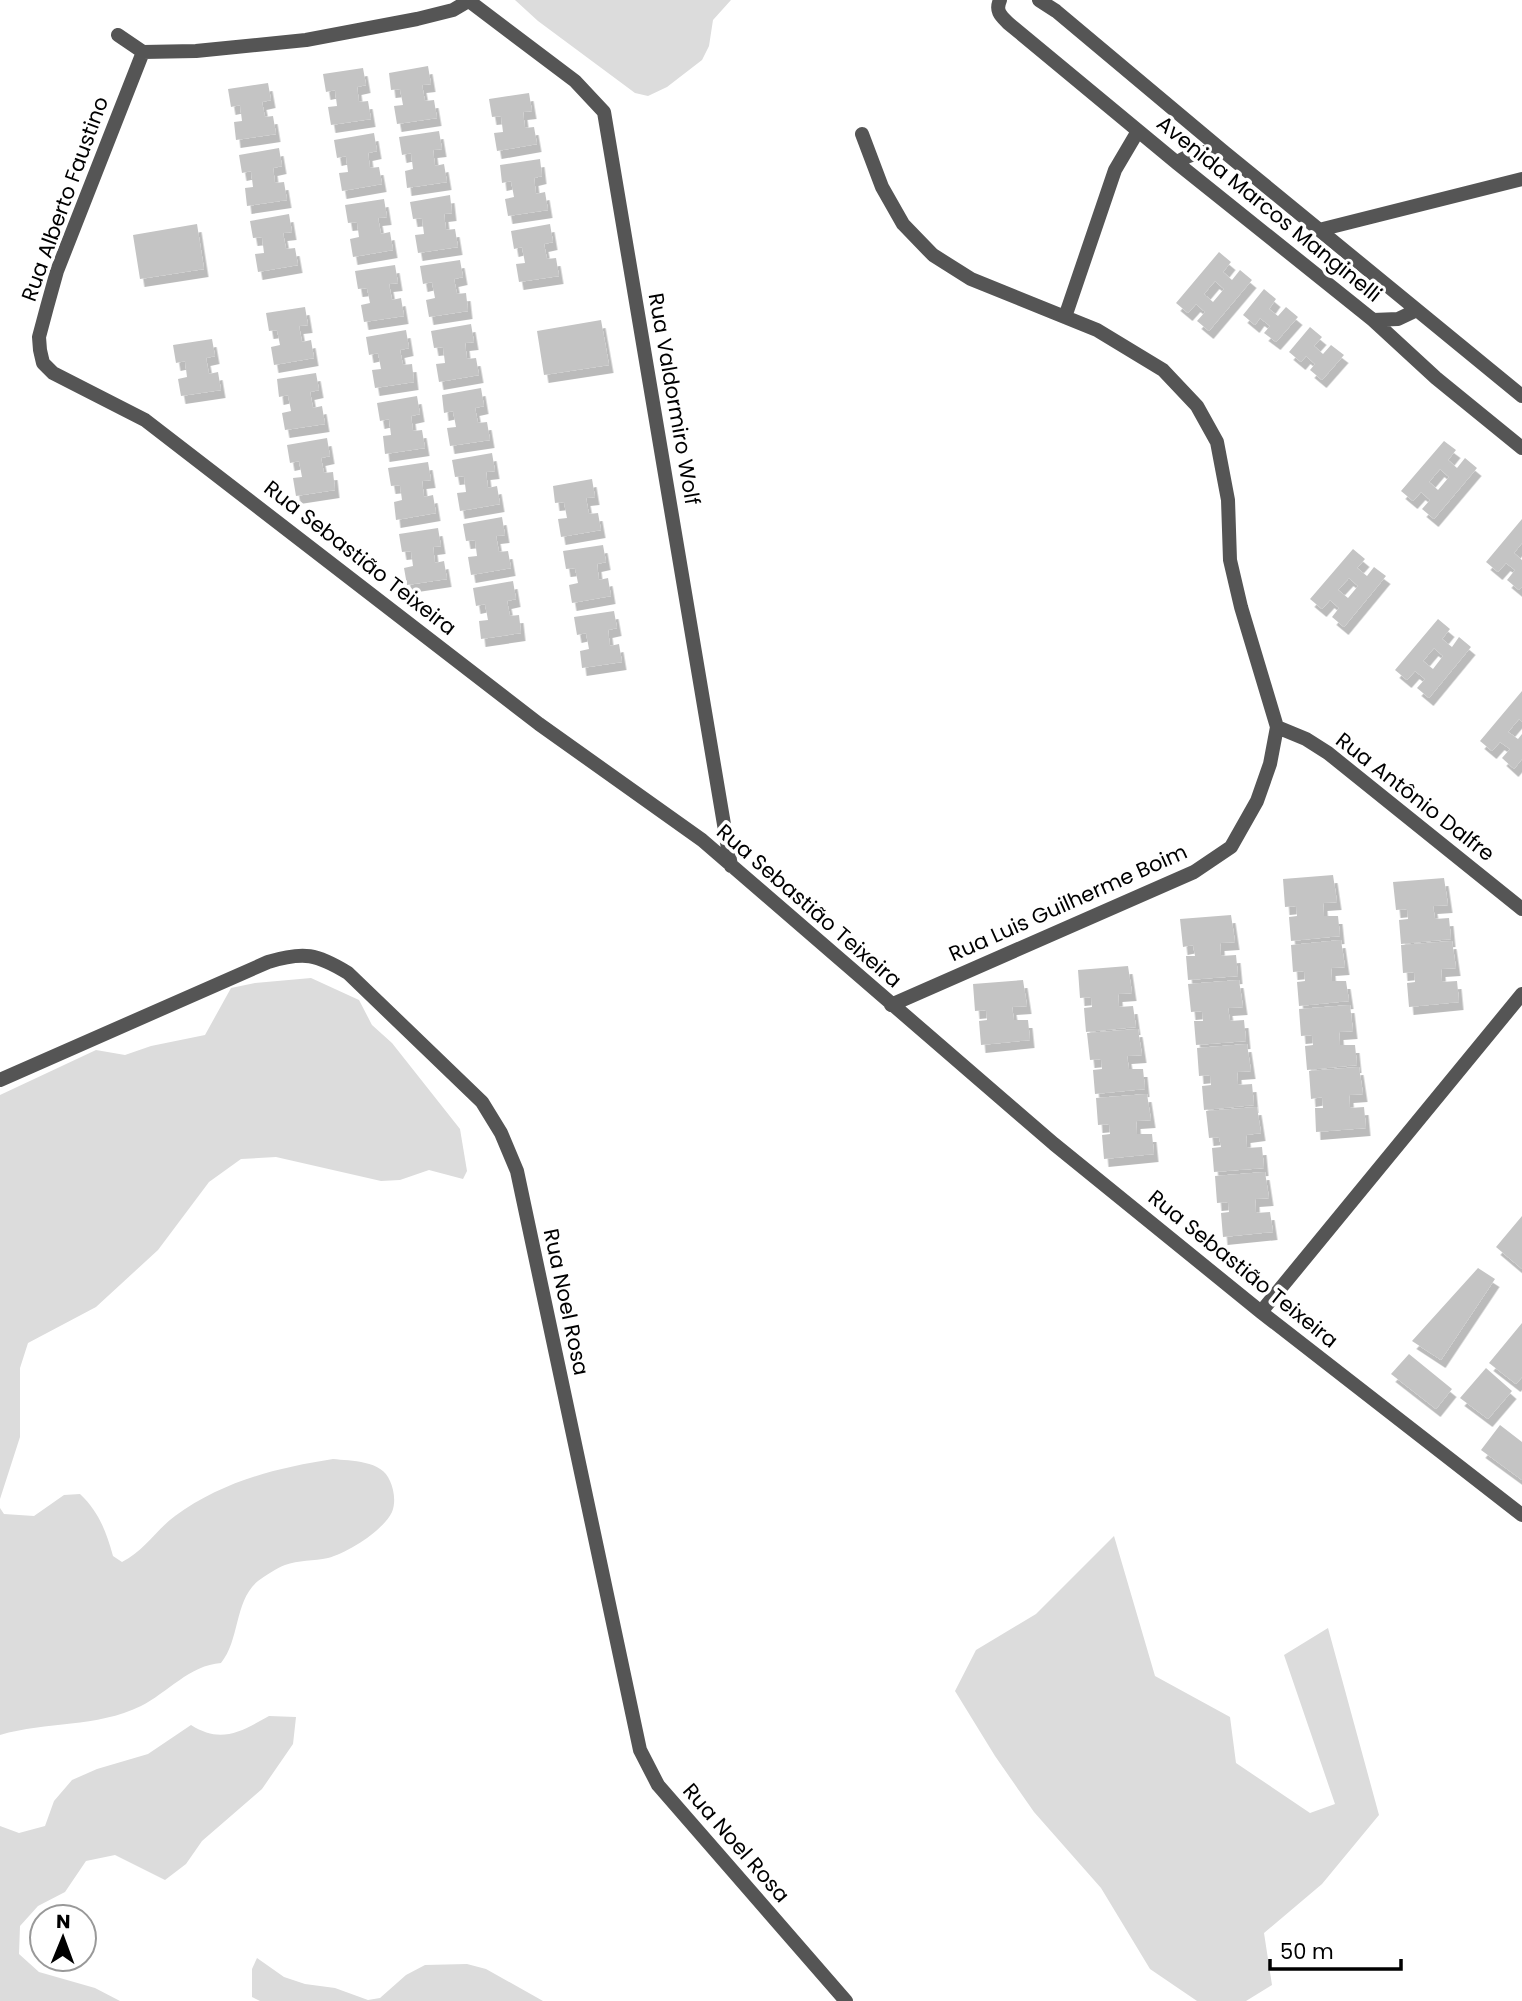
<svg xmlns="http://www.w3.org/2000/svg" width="1522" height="2001" font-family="Poppins,sans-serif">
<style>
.green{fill:#dcdcdc}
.building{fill:#c4c4c4;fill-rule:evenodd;filter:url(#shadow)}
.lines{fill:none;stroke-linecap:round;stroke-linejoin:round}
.street{stroke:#555;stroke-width:14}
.labels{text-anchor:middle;stroke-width:7;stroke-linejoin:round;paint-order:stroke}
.street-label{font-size:21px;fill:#000;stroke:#fff}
</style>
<defs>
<filter id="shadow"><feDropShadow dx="4.5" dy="8" stdDeviation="0" flood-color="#0004"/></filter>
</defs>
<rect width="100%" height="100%" fill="#fff"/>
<path class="green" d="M515 0H731L713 20 709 46 702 60 667 87 648 96 635 93 538 21Z
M311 978 359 1000 372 1025 392 1043 460 1129 467 1171 463 1179 429 1170 400 1180 381 1181 276 1157 241 1159 209 1182 158 1250 96 1307 28 1343 20 1368V1437L0 1499V1095L96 1050 125 1055 151 1046 205 1035 231 988 255 983Z
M333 1459C351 1461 382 1460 390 1481 394 1490 396 1502 392 1512 383 1531 347 1553 328 1558 314 1561 298 1560 285 1565 277 1568 265 1576 258 1581 234 1601 240 1640 221 1663 190 1665 167 1693 141 1706 96 1728 47 1721 0 1735V1508L4 1514 34 1516 64 1495 80 1494C99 1512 106 1531 113 1556L122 1562C144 1551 156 1530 175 1516 223 1481 276 1468 333 1459Z
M1114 1536 1155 1676 1230 1717 1236 1763 1310 1813 1335 1804 1284 1655 1328 1628 1379 1815 1322 1884 1264 1933 1272 1985 1246 2001H1197L1150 1969 1101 1888 1034 1812 995 1756 955 1691 976 1650 1036 1614Z
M269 1716 296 1717 293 1744 262 1789 202 1841 186 1864 165 1880 115 1855 86 1861 65 1892 38 1906 20 1926 19 1954 39 1972 95 1988 120 2001H0V1826L19 1833 45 1826 54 1801 72 1780 97 1769 148 1754 191 1725C221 1744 240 1732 269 1716Z
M257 1958 284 1977 305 1984 335 1988 368 2000 380 1998 406 1975 425 1965 467 1964 486 1969 543 2001H260L252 1997V1969Z"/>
<path class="building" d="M428 66 431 84 422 85 425 101 434 100 437 118 397 124 394 106 403 105 400 89 391 90 389 73Z
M363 68 366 85 357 87 359 102 368 101 371 119 331 125 328 107 337 106 335 90 326 92 323 74Z
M268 83 271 100 262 102 265 117 273 116 276 134 236 140 234 122 242 121 240 105 231 107 228 89Z
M529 93 532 111 523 112 525 128 534 127 537 144 497 151 494 133 503 132 501 116 492 117 489 99Z
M439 131 442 149 433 150 435 166 444 164 447 182 407 188 405 171 413 169 411 153 402 155 399 137Z
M374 133 377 151 368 153 370 168 379 167 382 184 342 191 339 173 348 172 346 156 337 158 334 140Z
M279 148 282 166 273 168 275 183 284 182 287 200 247 206 245 188 253 187 251 171 242 173 239 155Z
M540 159 542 176 534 178 536 194 545 192 548 210 508 216 505 199 514 197 511 181 502 183 500 165Z
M450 195 452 213 444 214 446 230 455 229 458 247 418 253 415 235 424 234 422 218 413 219 410 202Z
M384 199 387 217 378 218 381 234 390 232 393 250 353 257 350 239 359 237 357 222 348 223 345 205Z
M289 214 292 232 283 233 286 249 295 248 298 265 258 272 255 254 264 253 262 237 253 238 250 221Z
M197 224 204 269 140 279 133 235Z
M550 224 553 242 544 244 547 259 556 258 559 276 519 282 516 264 525 263 522 247 514 249 511 231Z
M1219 252 1231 262 1223 272 1232 280 1240 270 1252 280 1209 331 1197 321 1205 312 1196 304 1188 313 1176 303ZM1215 281 1224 289 1213 302 1204 294Z
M460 260 463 277 454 279 457 294 466 293 468 311 429 317 426 300 435 298 432 282 423 284 420 266Z
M395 265 398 283 389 284 392 300 401 298 404 316 364 322 361 305 370 303 367 288 358 289 355 271Z
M1264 289 1276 299 1269 309 1278 316 1286 307 1298 317 1276 342 1264 333 1270 326 1260 318 1255 325 1243 315Z
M305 307 308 325 299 326 302 342 311 340 314 358 274 365 271 347 280 345 277 330 269 331 266 313Z
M601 320 609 365 544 375 537 331Z
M471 324 474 342 465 343 467 359 476 358 479 375 439 382 436 364 445 363 443 347 434 348 431 331Z
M1310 327 1322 337 1314 346 1323 354 1331 345 1344 355 1322 380 1310 370 1315 364 1306 356 1301 362 1289 352Z
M406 330 409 348 400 350 403 365 412 364 414 382 375 388 372 370 381 369 378 353 369 355 366 337Z
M212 339 215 356 206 358 209 374 218 372 221 390 181 396 178 379 187 377 185 361 176 363 173 345Z
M316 373 319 390 310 392 313 408 322 406 325 424 285 430 282 413 291 411 288 395 279 397 277 379Z
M481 388 484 406 475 408 478 423 487 422 490 440 450 446 447 428 456 427 453 411 444 413 442 395Z
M417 396 420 414 411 416 413 431 422 430 425 448 385 454 383 436 391 435 389 419 380 421 377 403Z
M327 438 330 456 321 458 324 473 333 472 335 490 296 496 293 478 302 477 299 461 290 463 287 445Z
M1444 441 1456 450 1448 460 1457 468 1465 458 1477 468 1434 519 1422 509 1430 500 1421 492 1413 501 1401 491ZM1440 469 1449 477 1438 490 1429 482Z
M492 453 495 471 486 472 488 488 497 486 500 504 460 511 457 493 466 492 464 476 455 477 452 460Z
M428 462 431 480 422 481 424 497 433 495 436 513 396 520 394 502 402 500 400 485 391 486 388 468Z
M592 479 595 497 586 498 589 514 598 513 601 530 561 537 558 519 567 518 564 502 555 503 553 486Z
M502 517 505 535 496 536 499 552 508 551 511 568 471 575 468 557 477 556 475 540 466 541 463 524Z
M1522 519V543L1514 553 1522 560V587L1519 590 1507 580 1515 570 1506 563 1498 572 1486 562Z
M438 528 441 546 433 547 435 563 444 561 447 579 407 585 404 568 413 566 411 551 402 552 399 534Z
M603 545 606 562 597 564 599 580 608 578 611 596 572 603 569 585 578 583 575 568 566 569 563 551Z
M1353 549 1365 559 1357 568 1367 576 1374 567 1386 576 1344 627 1332 617 1339 608 1330 600 1322 609 1310 599ZM1349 578 1358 586 1348 598 1338 590Z
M513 581 516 599 507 601 510 616 519 615 521 633 481 639 479 621 488 620 485 604 476 606 473 588Z
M614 611 617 628 608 630 610 646 619 644 622 662 582 668 580 651 589 649 586 633 577 635 574 617Z
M1438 619 1450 629 1442 639 1452 647 1459 637 1471 647 1429 698 1417 688 1425 679 1415 671 1407 680 1395 670ZM1434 648 1443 656 1433 669 1423 661Z
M1522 691V722L1519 719 1508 732 1518 739 1522 734V759L1514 769 1502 758 1510 749 1500 742 1492 751 1480 741Z
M1333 875 1337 902 1323 903 1324 916H1338L1340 936 1291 941 1289 917 1297 916 1296 906 1285 907 1283 879Z
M1444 878 1448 905 1433 906 1435 919 1449 918 1451 939 1401 944 1399 920 1408 919 1407 909 1396 910 1393 882Z
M1231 915 1235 942 1220 943 1221 956 1236 955 1238 976 1188 980 1186 956H1195L1193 945 1183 947 1180 919Z
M1341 940 1345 967 1331 968 1332 981H1346L1349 1001 1299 1006 1297 982 1305 981 1304 971 1293 972 1291 945Z
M1452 941 1456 968 1441 969 1442 982 1457 981 1459 1002 1409 1007 1407 983 1415 982 1414 972 1403 973 1401 945Z
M1128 966 1132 993 1118 994 1119 1007 1133 1006 1136 1027 1086 1032 1084 1008 1092 1007 1091 997 1080 998 1078 970Z
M1023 980 1027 1006 1012 1007 1014 1020H1028L1030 1040 981 1045 979 1021 987 1020 986 1010 975 1011 973 984Z
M1239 980 1243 1007 1228 1008 1230 1021 1244 1020 1246 1041 1196 1045 1194 1021H1203L1202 1011 1191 1012 1188 984Z
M1350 1005 1353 1031 1339 1032 1340 1045H1355L1357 1065 1307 1070 1305 1046 1313 1045 1312 1035 1301 1036 1299 1009Z
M1138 1029 1142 1055 1127 1056 1129 1069H1143L1145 1089 1095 1094 1093 1070 1102 1069 1101 1059 1090 1060 1087 1033Z
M1247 1044 1251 1071 1237 1072 1238 1085 1252 1084 1254 1105 1204 1110 1202 1086 1211 1085 1210 1075 1199 1076 1197 1048Z
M1359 1067 1363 1094 1349 1095 1350 1108 1364 1107 1366 1128 1316 1132 1315 1108H1323L1322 1097 1311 1099 1309 1071Z
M1147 1094 1151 1120 1136 1121 1137 1134H1152L1154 1154 1104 1159 1102 1135 1110 1134 1109 1124 1098 1125 1096 1098Z
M1257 1107 1261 1133 1246 1135 1247 1148 1262 1147 1264 1168 1214 1172 1212 1148 1221 1147 1219 1137 1209 1138 1206 1111Z
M1265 1172 1269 1198 1255 1199 1256 1213 1270 1212 1273 1232 1223 1237 1221 1213 1229 1212 1228 1202 1217 1203 1215 1176Z
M1522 1216V1269L1496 1247Z
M1478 1268 1495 1279 1441 1360 1412 1341Z
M1522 1323V1377L1516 1384 1489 1363Z
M1409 1354 1452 1389 1436 1409 1391 1374Z
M1486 1368 1512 1391 1488 1419 1460 1398Z
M1500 1425 1522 1442V1480L1481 1450Z"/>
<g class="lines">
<path class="street" d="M1000 0C995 11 1001 16 1008 23L1177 163 1373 320 1436 378 1522 448
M1039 0 1056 11 1223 151 1522 396
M469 1 575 81 604 112 731 866
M118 35 143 52 196 51 306 40 417 19 453 10 470 0
M143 52 57 271 47 307 39 337 40 350 43 363 53 373 145 420 539 724 702 840 1054 1144 1261 1312 1522 1515
M862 134 882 187 903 224 933 255 971 279 1097 330 1163 370 1197 406 1217 442 1228 500 1230 560 1241 607 1277 727 1270 764 1257 801 1231 847 1194 872 891 1005
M1177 163C1191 152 1205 151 1223 151
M1319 230 1522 179
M1065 317 1115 170 1138 131
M1373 320 1398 319 1417 310
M1277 727 1306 739 1328 753 1522 909
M0 1080 268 962C304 951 317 954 348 973L482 1102 501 1133 517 1171 640 1750 658 1785 846 2001
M1261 1312 1522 994"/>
</g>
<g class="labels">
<g class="street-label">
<text transform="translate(65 199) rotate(-70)" y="7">Rua Alberto Faustino</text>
<text transform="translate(1269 209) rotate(39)" y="7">Avenida Marcos Manginelli</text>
<text transform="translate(674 399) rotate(80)" y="7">Rua Valdormiro Wolf</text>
<text transform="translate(360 558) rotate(38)" y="7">Rua Sebastião Teixeira</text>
<text transform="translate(1415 797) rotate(38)" y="7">Rua Antônio Dalfre</text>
<text transform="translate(1068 903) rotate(-24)" y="7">Rua Luis Guilherme Boim</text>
<text transform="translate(809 906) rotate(41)" y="7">Rua Sebastião Teixeira</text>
<text transform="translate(1243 1269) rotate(39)" y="7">Rua Sebastião Teixeira</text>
<text transform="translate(566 1302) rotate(78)" y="7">Rua Noel Rosa</text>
<text transform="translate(736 1843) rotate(49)" y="7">Rua Noel Rosa</text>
</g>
</g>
<g transform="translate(63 1938) rotate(1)"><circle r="33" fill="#ffffff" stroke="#999999" stroke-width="2"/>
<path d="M0-5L12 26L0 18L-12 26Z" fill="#000000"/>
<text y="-10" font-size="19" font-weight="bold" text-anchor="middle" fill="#000000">N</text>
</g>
<path d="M1270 1959v10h131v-10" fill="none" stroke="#000000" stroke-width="3.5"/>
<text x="1280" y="1959" font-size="21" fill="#000000" stroke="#ffffff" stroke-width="5" paint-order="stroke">50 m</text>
</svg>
